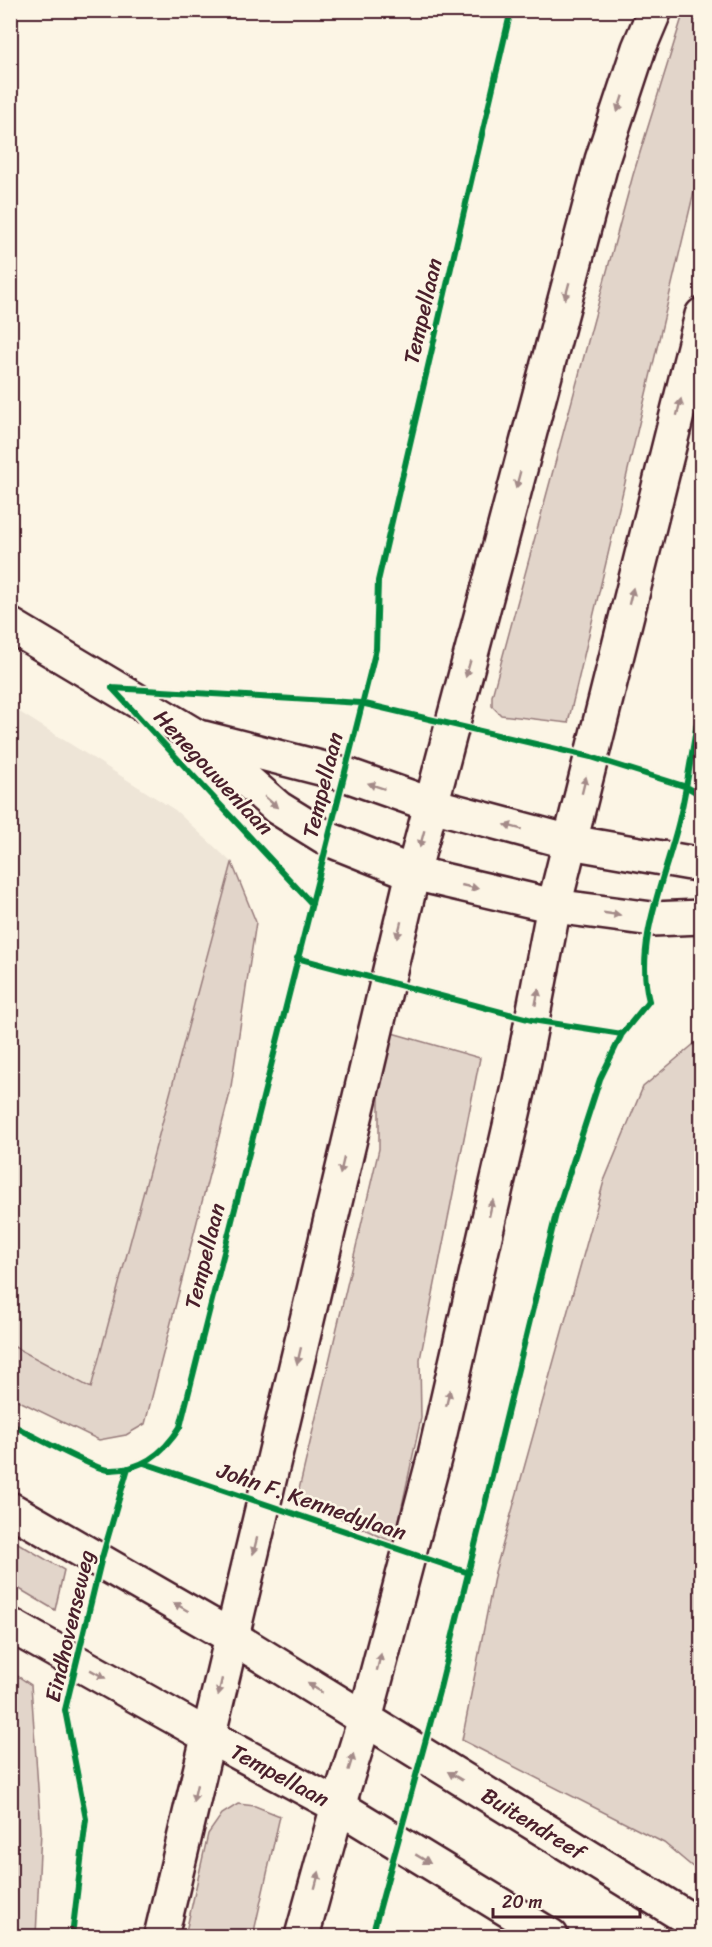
<svg xmlns="http://www.w3.org/2000/svg" width="712" height="1947" font-family="Sriracha,sans-serif">
<style>
.built{fill:#eee5d7}
.green{fill:#e2d5ca;stroke:#967a7a;stroke-width:1.5}
.lines{fill:none;stroke-linecap:round;stroke-linejoin:round}
.street-casing{stroke:#4a1f2b;stroke-width:38}
.secondary-casing{stroke:#4a1f2b;stroke-width:38}
.primary-casing{stroke:#4a1f2b;stroke-width:38}
.street{stroke:#fcf5e5;stroke-width:33}
.secondary{stroke:#fcf5e5;stroke-width:33}
.primary{stroke:#fcf5e5;stroke-width:33}
.cycleway-casing{stroke:#fcf5e5;stroke-width:10}
.cycleway{stroke:#00873e;stroke-width:6}
.oneway{fill:#a38a88}
.labels{text-anchor:middle;stroke-width:5;stroke-linejoin:round;paint-order:stroke}
.street-label{font-size:22px;fill:#4a1f2b;stroke:#fcf5e5}
</style>
<rect width="100%" height="100%" fill="#fcf5e5"/>
<filter id="ink" filterUnits="userSpaceOnUse"><feTurbulence type="fractalNoise" baseFrequency=".0167" numOctaves="2"/><feDisplacementMap in="SourceGraphic" scale="12" xChannelSelector="R" yChannelSelector="G"/><feConvolveMatrix kernelMatrix="1 2 1 2 8 2 1 2 1" color-interpolation-filters="sRGB"/></filter>
<g filter="url(#ink)">
<path class="built" d="M10 706 175 810 232 863 91 1389 11 1345Z"/>
<path class="green" d="M684 11H701V162L568 723 501 715 492 706V696L633 175Z
M232 863 256 922 230 1093 145 1424 126 1435 99 1440 11 1397V1345L91 1388Z
M385 1031 480 1058 420 1359 421 1418 394 1543 297 1498 379 1149V1062Z
M701 1038V1874L664 1843 462 1740 495 1572 604 1181 643 1087Z
M11 1539 64 1570 55 1610 11 1584Z
M10 1671 31 1685 41 1831 36 1936H11Z
M238 1804 255 1806 280 1816 253 1936H185L208 1834 222 1814Z"/>
<g class="lines">
<defs>
<g id="street">
<path id="s1" d="M365 1719 702 1927"/>
<path d="M338 1806 551 1936"/>
</g>
<g id="secondary">
<path d="M10 625 196 736 278 808 328 839 413 873 554 906 652 919 702 917"/>
<path d="M203 738 344 774 432 805 570 842 702 865"/>
<path d="M232 1637 365 1719"/>
<path id="s2" d="M208 1736 338 1806"/>
<path d="M161 1936 413 873 602 160 639 48 655 10"/>
<path d="M302 1936 338 1806 365 1719 435 1455 519 1087 554 906 702 315"/>
</g>
<path id="primary" d="M10 1509 232 1637
M10 1625 208 1736"/>
</defs>
<use href="#street" class="street-casing"/>
<use href="#secondary" class="secondary-casing"/>
<use href="#primary" class="primary-casing"/>
<use href="#street" class="street"/>
<use href="#secondary" class="secondary"/>
<use href="#primary" class="primary"/>
<defs>
<path id="cycleway" d="M112 688 361 703 591 757 687 787 702 796
M112 688 312 904
M297 958 532 1020 622 1034
M649 1001C634 942 665 879 679 821 689 778 695 734 702 690
M10 1424C28 1433 94 1469 108 1470 140 1471 164 1453 180 1427L376 649 378 581 511 10
M144 1463 469 1573
M72 1936 86 1819 65 1710 101 1561 128 1468
M372 1936 440 1688 556 1214 600 1079 622 1034 649 1001"/>
</defs>
<use href="#cycleway" class="cycleway-casing"/>
<use href="#cycleway" class="cycleway"/>
</g>
<defs><path id="oneway-solid" d="M-6-.8H1V-3.2L6.5 0L1 3.2V.8H-6Z" transform="scale(1.5)"/></defs>
<g class="oneway">
<use href="#oneway-solid" transform="translate(620 104) rotate(108)"/>
<use href="#oneway-solid" transform="translate(567 291) rotate(105)"/>
<use href="#oneway-solid" transform="translate(679 407) rotate(-76)"/>
<use href="#oneway-solid" transform="translate(518 480) rotate(105)"/>
<use href="#oneway-solid" transform="translate(631 596) rotate(-76)"/>
<use href="#oneway-solid" transform="translate(468 669) rotate(106)"/>
<use href="#oneway-solid" transform="translate(584 785) rotate(-76)"/>
<use href="#oneway-solid" transform="translate(376 786) rotate(-161)"/>
<use href="#oneway-solid" transform="translate(271 802) rotate(41)"/>
<use href="#oneway-solid" transform="translate(513 827) rotate(-165)"/>
<use href="#oneway-solid" transform="translate(422 839) rotate(105)"/>
<use href="#oneway-solid" transform="translate(470 887) rotate(13)"/>
<use href="#oneway-solid" transform="translate(612 914) rotate(8)"/>
<use href="#oneway-solid" transform="translate(399 930) rotate(104)"/>
<use href="#oneway-solid" transform="translate(537 997) rotate(-79)"/>
<use href="#oneway-solid" transform="translate(342 1166) rotate(103)"/>
<use href="#oneway-solid" transform="translate(491 1208) rotate(-77)"/>
<use href="#oneway-solid" transform="translate(299 1356) rotate(103)"/>
<use href="#oneway-solid" transform="translate(448 1398) rotate(-77)"/>
<use href="#oneway-solid" transform="translate(255 1546) rotate(104)"/>
<use href="#oneway-solid" transform="translate(181 1607) rotate(-150)"/>
<use href="#oneway-solid" transform="translate(379 1662) rotate(-76)"/>
<use href="#oneway-solid" transform="translate(98 1674) rotate(29)"/>
<use href="#oneway-solid" transform="translate(220 1687) rotate(103)"/>
<use href="#oneway-solid" transform="translate(315 1688) rotate(-148)"/>
<use href="#oneway-solid" transform="translate(351 1762) rotate(-73)"/>
<use href="#oneway-solid" transform="translate(455 1776) rotate(-149)"/>
<use href="#oneway-solid" transform="translate(195 1793) rotate(103)"/>
<use href="#oneway-solid" transform="translate(423 1859) rotate(31)"/>
<use href="#oneway-solid" transform="translate(317 1880) rotate(-75)"/>
</g>
</g>
<g class="labels">
<g class="street-label">
<text transform="translate(422 311) rotate(-77)" y="8">Tempellaan</text>
<text transform="translate(214 772) rotate(47)" y="8">Henegouwenlaan</text>
<text transform="translate(322 785) rotate(-76)" y="8">Tempellaan</text>
<text transform="translate(204 1256) rotate(-76)" y="8">Tempellaan</text>
<text transform="translate(312 1501) rotate(19)" y="8">John F. Kennedylaan</text>
<text transform="translate(69 1626) rotate(-77)" y="8">Eindhovenseweg</text>
<text dy="8" stroke="none"><textPath href="#s2" startOffset="82">Tempellaan</textPath></text>
<text dy="8" stroke="none"><textPath href="#s1" startOffset="198">Buitendreef</textPath></text>
</g>
</g>
<rect width="712" height="1947" fill="none" stroke="#fcf5e5" stroke-width="36"/>
<rect x="18" y="18" width="676" height="1911" fill="none" stroke="#4a1f2b" stroke-width="2" filter="url(#ink)"/>
<path d="M493 1908v9h147v-9" fill="none" stroke="#4a1f2b" stroke-width="3"/>
<text x="502" y="1908" font-size="18" fill="#4a1f2b" stroke="#fcf5e5" stroke-width="4.5" paint-order="stroke">20 m</text>
</svg>
